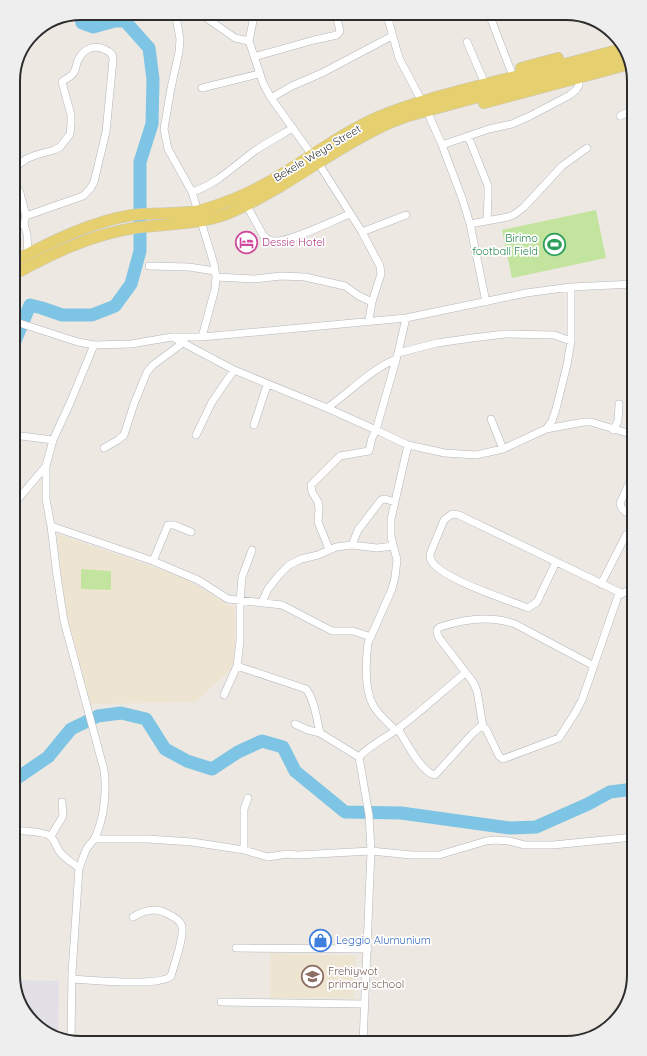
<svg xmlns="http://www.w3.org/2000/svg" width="647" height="1056" font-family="Quicksand,sans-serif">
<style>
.industrial{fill:#e2e0e6}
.education{fill:#ede5d2}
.pitch{fill:#c3e49f}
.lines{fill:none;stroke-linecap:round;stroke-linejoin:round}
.river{stroke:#7ec4e5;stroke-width:13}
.street-casing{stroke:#b4b6bf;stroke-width:8}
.primary-casing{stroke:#c8c8c8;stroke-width:12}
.street{stroke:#fff;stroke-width:7}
.primary{stroke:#e5cf6e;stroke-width:11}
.labels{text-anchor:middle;stroke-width:3.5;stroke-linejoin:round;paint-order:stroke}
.street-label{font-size:11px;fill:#2d2d2d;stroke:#fff}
.leisure-label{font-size:11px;fill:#27864d;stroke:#fff;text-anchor:end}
.hotel-label{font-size:11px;fill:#b23c85;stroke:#fff;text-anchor:start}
.shop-label{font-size:11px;fill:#366cbe;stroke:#fff;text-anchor:start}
.education-label{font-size:11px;fill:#785e54;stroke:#fff;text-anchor:start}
.rim{fill:none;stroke:#2d2d2d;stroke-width:2}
</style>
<rect width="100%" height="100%" fill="#ede8e1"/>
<path class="industrial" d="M14 980 59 981 58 1037 43 1032 20 1005Z"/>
<path class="education" d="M57 534 185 578 230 606H235L236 627 234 662 232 668 196 702 90 704 64 606Z
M270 953 356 956 354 998 270 999Z"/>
<path class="pitch" d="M596 210 606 258 512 278 502 230Z
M81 569 111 571V590L81 589Z"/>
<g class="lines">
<path class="river" d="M13 346 30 305 42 308 62 315H92L115 306 131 284 140 251V162L152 124 153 79 149 48 125 21H115L93 27 82 23 81 18
M13 781 48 757 71 729 98 716 121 713 146 719 165 749 187 761 212 769 238 752 262 741 283 747 295 771 345 812 401 813 510 828 536 827 588 804 610 792 634 789"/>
<defs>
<path id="street" d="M489 14 511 71
M387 15 399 58 427 111 442 145 462 198 470 224 486 302
M254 16 249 41 263 83 271 98 312 155
M176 17 180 39 179 52 171 88 164 129 168 149 192 192 214 264 216 277 215 289 202 337
M205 17 235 38 249 41
M467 42 483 79
M254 57 314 40 337 35 340 31 336 15
M202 88 259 74
M271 98 292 86 322 73 392 36
M620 116 634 109
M468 136 488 186V197L487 220
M442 145 489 129 512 124 530 116 570 95 576 90 579 85V77
M319 164 362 232 380 266 381 274 372 302 369 320
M13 169 26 159 36 155 54 150 60 147 70 134 71 124V115L62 82C66 78 72 77 74 72 76 69 76 66 77 63 81 51 91 44 104 49 110 52 113 53 113 60L106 132 94 182 90 189 83 196 26 216
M13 180 20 193 26 216 24 224 27 234 28 254
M192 192C217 184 235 165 256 150 268 142 281 135 293 128
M247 206 263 235C266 238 270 241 274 241 289 243 334 220 350 214
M470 224 508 217 515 214 524 207 562 166 587 148
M13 225 24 224
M362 232 406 215
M149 266 189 267 215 271
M216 277 254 279 281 276 305 277 345 286 359 296 372 302
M13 321 78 342 94 345 131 344 172 337H202L406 318 526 293 571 287 634 284
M174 338 234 370 327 408 376 430 372 438 369 451 340 456 311 485 312 492 318 502 319 509 318 522 329 549
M94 345 70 403 53 440 46 466V499L51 526 153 561 198 580 228 599 282 605 332 631H353L371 637
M398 353 437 343 472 338 505 334 554 335 571 341
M327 408C350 392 370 370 396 359
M491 419 503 449
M254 425 267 385
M546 429 584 422H591L634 435
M613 430 618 421 619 404
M13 435 53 440
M196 435 212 402 234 370
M408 445 445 453 476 455 503 449 546 429 552 421 556 409 567 365 571 341V287
M104 448 118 440 124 435 134 404 147 372 153 365 184 342
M13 505 46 466
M634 516C627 513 621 511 620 503L634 473
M352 545 358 530 381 500 385 499 395 502
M153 561 168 525H174L191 532
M556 562 537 602 528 608C508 600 439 578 431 560 430 559 430 555 430 554L444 520 452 514 459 515 621 593
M601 584 626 535
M262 602 268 589 279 575 289 565 301 559 318 555 336 547 352 545 377 548 393 546
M237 666 306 689C314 698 317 720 320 733
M224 695 237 666 240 641V601L242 577 252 550
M295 724 308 730 320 733 359 757 369 815 371 851 363 1043
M483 727 477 691 473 682 439 638C437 633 435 630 440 627 464 619 490 615 515 624L594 666
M395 730C388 722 378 715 373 705 364 689 366 660 368 643L392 589 395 577 397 560 391 537V519L408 445 376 430 398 353 406 318
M397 730 400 732C407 744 422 773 435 775L473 733 480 727H483L486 729 499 756 503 759 559 738 575 713 582 700 618 596 627 591H634
M359 757C370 745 387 737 399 728 422 711 443 691 465 673
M13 831C20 830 45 832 50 836 55 840 56 847 60 852 64 858 73 863 79 868 82 861 84 854 87 848 90 844 93 841 95 838 104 818 107 792 104 770L64 621 57 576 51 526
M51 836 63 816 62 802
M95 839H148L192 842 244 850 268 857 287 854 298 855 371 851 411 855H439L486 841 495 840 509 841 525 845H553L634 837
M244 850V809L248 798
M236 948 368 949
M72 979C90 980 160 987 171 976 174 965 186 933 181 924 178 918 171 916 166 913 155 907 143 911 133 917
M221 1002 364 1004
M71 1041 72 973 79 868"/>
<path id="primary" d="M521 68 558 58
M484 103 630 64
M13 262C50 242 90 222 132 215 154 212 176 215 198 211 206 209 215 206 223 203 279 184 324 141 378 117 421 99 468 89 513 77 551 68 588 58 625 48
M13 275C51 254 90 235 134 228 165 224 194 225 224 215 244 208 262 197 281 186 314 166 347 143 383 126 391 122 400 119 408 116L628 56"/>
</defs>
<use href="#street" class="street-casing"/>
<use href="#primary" class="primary-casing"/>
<use href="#street" class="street"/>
<use href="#primary" class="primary"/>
</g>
<defs>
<symbol id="hotel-ring" viewBox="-11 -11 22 22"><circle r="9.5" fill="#fff" stroke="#d1479c" stroke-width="1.5"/><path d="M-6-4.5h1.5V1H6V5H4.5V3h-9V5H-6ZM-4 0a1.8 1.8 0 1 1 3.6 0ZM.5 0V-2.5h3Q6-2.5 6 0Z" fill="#d1479c"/></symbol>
<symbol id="stadium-ring" viewBox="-11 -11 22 22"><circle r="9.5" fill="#fff" stroke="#2e9e5b" stroke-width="1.5"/><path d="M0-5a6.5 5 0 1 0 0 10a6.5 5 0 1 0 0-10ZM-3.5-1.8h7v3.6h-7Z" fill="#2e9e5b"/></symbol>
<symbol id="shop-ring" viewBox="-11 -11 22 22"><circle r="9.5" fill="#fff" stroke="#3f7fe0" stroke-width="1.5"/><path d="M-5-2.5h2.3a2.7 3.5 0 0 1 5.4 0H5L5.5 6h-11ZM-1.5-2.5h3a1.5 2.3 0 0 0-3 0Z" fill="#3f7fe0"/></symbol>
<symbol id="school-ring" viewBox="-11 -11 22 22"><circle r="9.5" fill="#fff" stroke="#8d6e63" stroke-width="1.5"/><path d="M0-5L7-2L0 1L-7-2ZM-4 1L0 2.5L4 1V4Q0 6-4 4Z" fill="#8d6e63"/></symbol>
</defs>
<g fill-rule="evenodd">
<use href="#hotel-ring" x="234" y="230" width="25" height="25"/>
<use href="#stadium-ring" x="542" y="232" width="25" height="25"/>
<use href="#shop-ring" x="308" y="928" width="25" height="25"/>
<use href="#school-ring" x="300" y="964" width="25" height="25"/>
</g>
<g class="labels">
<g class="street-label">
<text transform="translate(317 153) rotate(-31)" y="4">Bekele Weya Street</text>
</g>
<g class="leisure-label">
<text x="538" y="242">Birimo<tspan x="538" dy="13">football Field</tspan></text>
</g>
<g class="hotel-label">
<text x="262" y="246">Dessie Hotel</text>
</g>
<g class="shop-label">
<text x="336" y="944">Leggio Alumunium</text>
</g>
<g class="education-label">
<text x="328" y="975">Frehiywot<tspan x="328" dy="13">primary school</tspan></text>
</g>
</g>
<path d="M0 0H647V1056H0ZM81 20H566A61 61 0 0 1 627 81V975A61 61 0 0 1 566 1036H81A61 61 0 0 1 20 975V81A61 61 0 0 1 81 20Z" fill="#eee" fill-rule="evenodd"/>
<path class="rim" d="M81 20H566A61 61 0 0 1 627 81V975A61 61 0 0 1 566 1036H81A61 61 0 0 1 20 975V81A61 61 0 0 1 81 20Z"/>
</svg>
